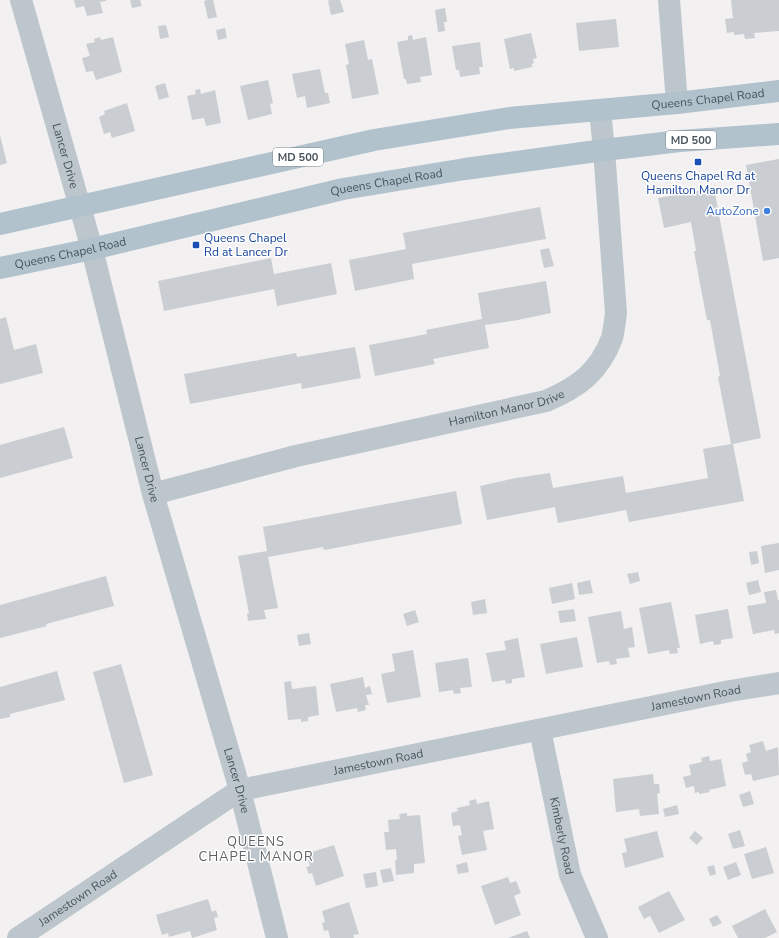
<svg xmlns="http://www.w3.org/2000/svg" width="779" height="938" font-family="'Nunito Sans',sans-serif">
<style>
.building{fill:#caced2}
.lines{fill:none;stroke-linecap:round;stroke-linejoin:round}
.street{stroke:#bcc6cc;stroke-width:22}
.primary{stroke:#b1c2cd;stroke-width:22}
.transit-dot{fill:#1a4fb4;stroke:#fff;stroke-width:1.5}
.shop-dot{fill:#3f7fe0;stroke:#fff;stroke-width:1.5}
.labels{text-anchor:middle;stroke-width:3;stroke-linejoin:round;paint-order:stroke}
.shield{fill:#fff;stroke:#80888e;stroke-width:1}
.shield-label{font-size:11px;font-weight:bold;fill:#49555d}
.street-label{font-size:12px;fill:#49555d;stroke:#fff}
.transit-label{font-size:12px;fill:#164399;stroke:#fff}
.shop-label{font-size:12px;fill:#366cbe;stroke:#fff;text-anchor:end}
.neighbourhood-label{font-size:13px;letter-spacing:1px;fill:#5d6165;stroke:#fff}
</style>
<rect width="100%" height="100%" fill="#f2f0f0"/>
<path class="building" d="M74 0H106V1L100 2 103 13 87 16 84 6 76 8Z
M130 0H140L142 6 132 8Z
M207 0H213L217 17 208 19 204 1Z
M330 0H340L344 12 331 15 328 1Z
M731 0H779V31L754 33 755 38 745 39 744 34 734 35V32L727 33 725 19 733 18Z
M445 8 447 22H444L445 31 438 32 435 10Z
M616 19 619 47 579 51 576 23Z
M166 25 169 37 160 39 158 26Z
M225 28 227 38 218 40 216 30Z
M531 33 537 58 533 59 534 63 532 64V67L514 71V68L510 69 504 39Z
M412 35 413 40 426 37 432 75 420 77 421 82 407 84 406 79H404L397 42 408 40V36Z
M100 37 101 40 113 37 122 72 96 80 93 71 86 72 82 58 90 56 86 44 95 42 94 39Z
M364 40 368 60 372 59 379 94 352 99 346 65 349 64 345 44Z
M480 42 483 67H479L480 74 460 77 459 70H456L452 46Z
M320 69 325 93H328L330 103 307 108 305 96 297 98 292 74Z
M268 80 273 103 270 104 272 114 248 120 240 86Z
M165 83 169 97 159 100 155 86Z
M200 89 201 94 215 90 221 123 206 126 204 118 192 120 187 96 196 94 195 90Z
M127 103 135 131 112 138 110 132 104 134 99 117 105 114 104 111Z
M0 135 7 163 0 165Z
M779 159V258L763 261 746 165Z
M714 188 761 438 733 444 744 501 629 522 626 510 558 523 555 507 487 520 480 486 516 478 550 473 553 488 623 476 626 493 708 478 703 449 731 444 718 377 720 376 710 320H707L700 284 694 251H696L691 222 664 228 658 198Z
M540 207 546 239 412 264 414 279 355 291 349 260 406 249 403 233Z
M549 248 554 266 544 268 540 250Z
M271 258 274 274 331 263 337 294 277 306 274 289 164 311 158 281Z
M546 281 551 313 518 320 485 325 489 348 433 359 435 364 375 376 369 345 427 334 426 330 482 319 478 293Z
M6 317 14 350 36 344 43 373 0 384V319Z
M355 347 361 378 302 389 301 383 190 404 184 374 296 353 297 357Z
M64 427 73 458 0 478V445Z
M456 491 462 524 330 549 324 550 323 547 268 557 278 608 264 610 266 619 248 621 247 614 249 613 238 556 267 551 263 527Z
M779 543V570L765 573 761 546Z
M757 551 759 563 751 565 749 552Z
M638 572 640 581 630 584 627 574Z
M106 576 114 606 46 624 47 626 0 638V605Z
M590 580 593 593 579 595 577 583Z
M758 580 761 592 749 595 746 583Z
M572 583 575 599 552 604 549 588Z
M776 590 778 600H779V633L775 634 774 630 753 634 747 606 766 603 764 592Z
M485 599 487 613 473 615 471 602Z
M671 602 680 648H677L678 653 670 654 669 650 648 654 639 608Z
M574 609 576 621 560 623 558 611Z
M728 609 733 638 721 640V644L714 645 713 641 700 644 695 615Z
M415 610 419 622 407 626 403 614Z
M621 611 624 629 632 627 635 647 628 648 630 657 616 659 617 664 610 665 609 661 597 663 588 617Z
M309 633 311 644 299 646 297 635Z
M577 637 583 667 546 674 540 644Z
M518 638 525 677 512 679V683L506 684 505 680 492 682 486 653 506 650 504 641Z
M413 650 421 697 387 703 381 674 395 671 392 654Z
M468 658 472 687 460 688 461 693 454 694 453 690 439 692 435 663Z
M121 664 153 775 124 783 93 672Z
M57 671 65 700 10 714V717L0 719V687Z
M363 677 365 688 370 686 372 694 366 695 369 705H365L366 710 358 712 357 708 336 712 330 684Z
M291 681 292 689 316 686 319 715 308 717V721L301 722V719L288 720 284 682Z
M763 741 766 751 778 747 779 775 753 781 751 774 745 775 742 763 748 761 746 754 751 752 749 745Z
M709 756 710 761 721 759 726 786 709 790 710 792 699 794V792L695 793 694 786 686 788 683 777 691 775 689 765 702 762 701 758Z
M653 774 654 784H659L660 793 657 794 659 814 640 816 639 809 616 812 613 779Z
M750 791 754 804 743 807 739 795Z
M476 799 477 804 489 801 494 829 483 831 487 850 462 855 458 836 462 835 460 825 453 826 451 813 458 811 457 808 470 805 469 801Z
M677 805 679 814 665 817 663 809Z
M407 813V816L420 815 425 863 414 864V873L396 875 395 860H397L396 849 386 850 384 832H389L388 820 400 819 399 814Z
M740 830 745 846 733 849 728 834Z
M657 831 664 857 625 868 622 853 627 852 624 839Z
M695 831 703 838 697 845 689 838Z
M334 845 344 876 316 886 312 873 309 874 306 867 310 866 306 854Z
M766 847 774 873 752 879 744 854Z
M467 862 469 872 458 874 456 865Z
M736 862 741 875 728 880 723 867Z
M714 865 716 874 710 876 707 867Z
M391 868 394 881 383 883 380 870Z
M376 872 378 886 366 888 363 874Z
M508 877 510 883 516 881 521 893 514 896 521 915 495 925 481 886Z
M669 891 685 920 659 933 650 916 644 919 638 907Z
M208 899 212 912 216 910 218 917 214 918 217 930 192 938 190 931 169 937 168 933 162 935 156 915Z
M349 902 359 934 353 935 354 938H330L328 930 324 931 322 923 325 922 322 911Z
M765 909 777 932 765 938H738L732 926Z
M717 915 722 923 713 927 709 919Z
M527 931 530 938H508Z"/>
<g class="lines">
<g class="street">
<path id="s1" d="M21 0 92 249 153 494 240 790 277 938"/>
<path d="M669 0 677 103"/>
<path id="s2" d="M153 494 296 456 546 401C579 387 599 372 612 338 614 330 615 321 616 313L604 150 600 110"/>
<path id="s3" d="M540 730 570 875 597 938"/>
<path id="s4" d="M18 938 240 790 730 691 779 683"/>
</g>
<g class="primary">
<path id="s5" d="M0 224 374 140 509 118 677 103 779 91"/>
<path id="s6" d="M0 268 92 249 343 189 465 169 604 150 680 141 779 134"/>
</g>
</g>
<g class="transit-dot">
<rect x="694" y="158" width="8" height="8" rx="2"/>
<rect x="192" y="241" width="8" height="8" rx="2"/>
</g>
<circle class="shop-dot" cx="767" cy="211" r="4"/>
<g class="labels">
<g class="shield">
<rect x="666" y="131" width="50" height="18" rx="3"/>
<rect x="273" y="148" width="50" height="18" rx="3"/>
</g>
<g class="shield-label">
<text x="691" y="144">MD 500</text>
<text x="298" y="161">MD 500</text>
</g>
<g class="street-label">
<text dy="4" stroke="none"><textPath href="#s5" startOffset="720">Queens Chapel Road</textPath></text>
<text dy="4" stroke="none"><textPath href="#s1" startOffset="162">Lancer Drive</textPath></text>
<text dy="4" stroke="none"><textPath href="#s6" startOffset="396">Queens Chapel Road</textPath></text>
<text dy="4" stroke="none"><textPath href="#s6" startOffset="72">Queens Chapel Road</textPath></text>
<text dy="4" stroke="none"><textPath href="#s2" startOffset="364">Hamilton Manor Drive</textPath></text>
<text dy="4" stroke="none"><textPath href="#s1" startOffset="486">Lancer Drive</textPath></text>
<text dy="4" stroke="none"><textPath href="#s4" startOffset="732">Jamestown Road</textPath></text>
<text dy="4" stroke="none"><textPath href="#s4" startOffset="408">Jamestown Road</textPath></text>
<text dy="4" stroke="none"><textPath href="#s1" startOffset="810">Lancer Drive</textPath></text>
<text dy="4" stroke="none"><textPath href="#s3" startOffset="108">Kimberly Road</textPath></text>
<text dy="4" stroke="none"><textPath href="#s4" startOffset="72">Jamestown Road</textPath></text>
</g>
<g class="transit-label">
<text x="698" y="180">Queens Chapel Rd at<tspan x="698" dy="14">Hamilton Manor Dr</tspan></text>
<text x="204" y="242" text-anchor="start">Queens Chapel<tspan x="204" dy="14">Rd at Lancer Dr</tspan></text>
</g>
<g class="shop-label">
<text x="759" y="215">AutoZone</text>
</g>
<g class="neighbourhood-label">
<text x="256" y="846">QUEENS<tspan x="256" dy="15">CHAPEL MANOR</tspan></text>
</g>
</g>
</svg>
